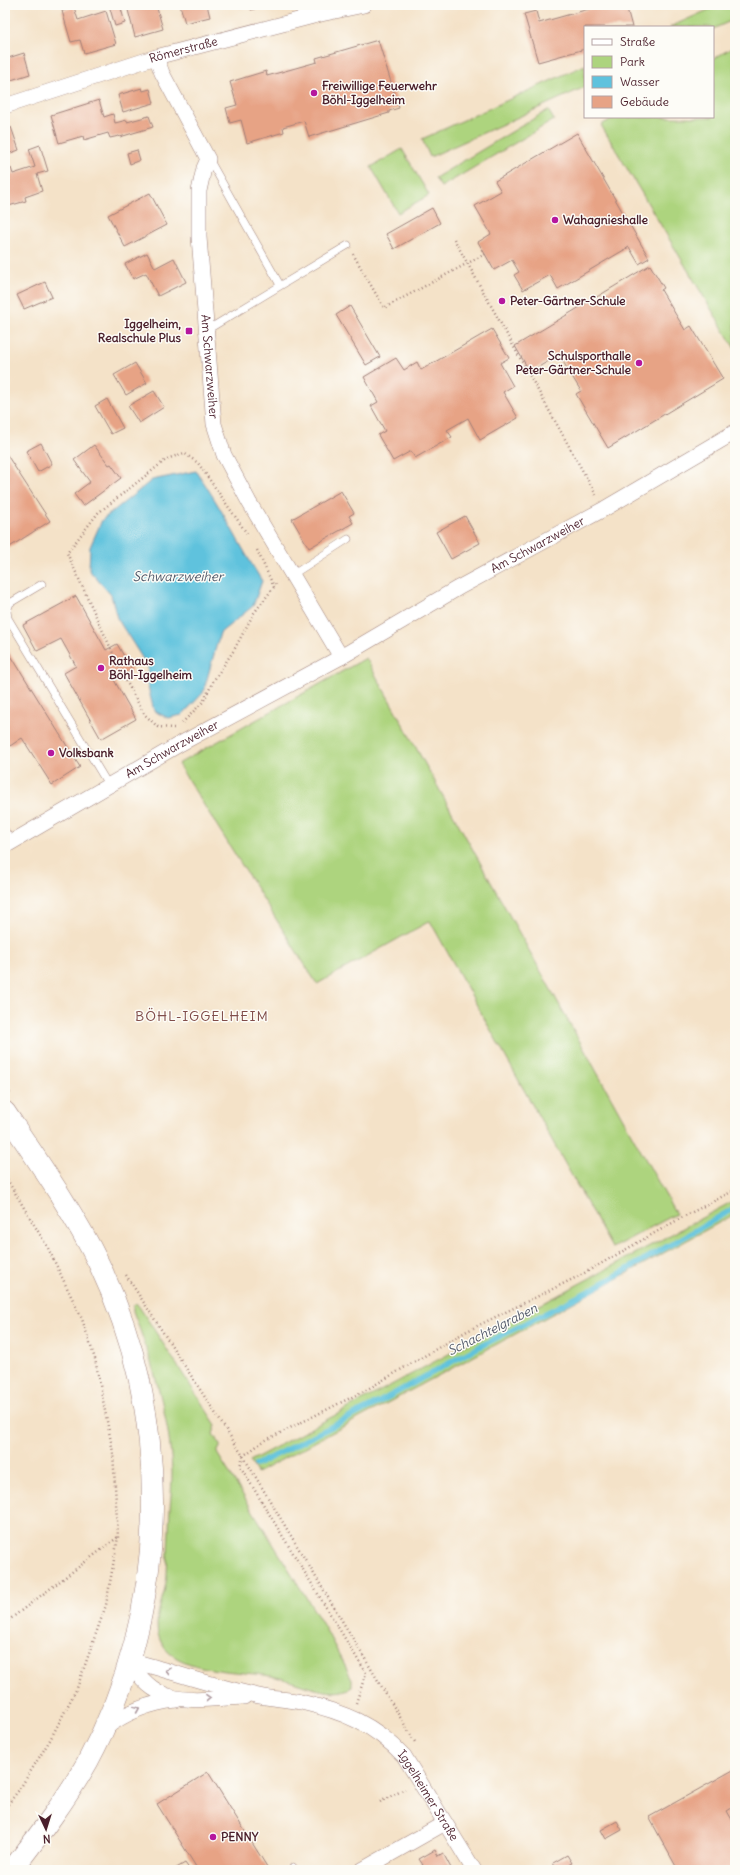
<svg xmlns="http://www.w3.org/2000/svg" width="740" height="1875" font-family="Delius,sans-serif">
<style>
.green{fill:#add47e;stroke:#7c7a54}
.water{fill:#5fc2dd;stroke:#547084}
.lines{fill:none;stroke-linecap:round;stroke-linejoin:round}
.stream{stroke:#5fc2dd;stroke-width:5.5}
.building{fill:#e7a385}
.lane-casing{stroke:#9f807a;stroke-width:8}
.street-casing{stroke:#9f807a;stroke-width:16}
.secondary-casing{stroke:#9f807a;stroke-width:22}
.path{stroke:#9f807a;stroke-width:2.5;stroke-dasharray:1 3;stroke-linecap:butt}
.lane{stroke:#fff;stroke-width:7}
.street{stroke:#fff;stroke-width:15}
.secondary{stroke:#fff;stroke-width:21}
.oneway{stroke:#ae9aa0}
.poi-dot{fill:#b5179e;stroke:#fdfcf7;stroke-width:1.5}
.labels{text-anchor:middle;stroke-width:3;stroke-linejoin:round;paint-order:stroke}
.street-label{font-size:12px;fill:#4a1f2b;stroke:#fdfcf7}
.poi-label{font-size:12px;font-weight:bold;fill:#4a1f2b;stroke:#fdfcf7;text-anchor:start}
.water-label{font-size:13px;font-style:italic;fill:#515869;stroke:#fdfcf7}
.quarter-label{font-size:14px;letter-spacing:1px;fill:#814d4a;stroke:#fdfcf7}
</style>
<rect width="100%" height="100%" fill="#fdfcf7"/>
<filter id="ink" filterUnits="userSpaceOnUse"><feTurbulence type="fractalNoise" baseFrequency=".025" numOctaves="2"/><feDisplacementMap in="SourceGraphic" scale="8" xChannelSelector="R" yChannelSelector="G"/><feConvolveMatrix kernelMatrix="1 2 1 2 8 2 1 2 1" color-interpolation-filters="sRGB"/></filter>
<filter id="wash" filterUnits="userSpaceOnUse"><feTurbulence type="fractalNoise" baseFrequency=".012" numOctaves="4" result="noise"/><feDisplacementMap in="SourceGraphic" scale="16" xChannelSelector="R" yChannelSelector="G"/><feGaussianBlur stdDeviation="0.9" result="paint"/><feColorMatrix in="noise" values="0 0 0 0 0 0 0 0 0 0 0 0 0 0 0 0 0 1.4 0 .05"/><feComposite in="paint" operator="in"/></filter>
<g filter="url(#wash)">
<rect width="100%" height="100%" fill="#f4e2c8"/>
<path class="green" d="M719 5H735V19L713 29V27H670Z
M735 46V349L601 125 615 117H713V59Z
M585 65V87L430 157 422 139Z
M548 110 554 120 441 187 435 178Z
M402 149 429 195 398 213 371 167Z
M366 658 676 1214 612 1248 430 921 317 984 178 764Z
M735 1200V1214L510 1337 257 1473 250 1461Z
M136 1303 140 1308 216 1425 213 1434 221 1445 217 1453 325 1628 352 1679V1687C331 1701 295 1680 271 1676 242 1671 178 1673 162 1644 149 1621 166 1598 167 1574 168 1552 169 1530 170 1508 171 1496 172 1483 172 1472 170 1417 152 1362 133 1311V1306Z"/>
<path class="water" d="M196 471C221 506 239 545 262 581L253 606 220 633 203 693 182 715 168 718 154 711 147 683 148 667 117 618 111 595 89 570 90 547 102 520 152 480Z"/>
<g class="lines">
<path class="stream" d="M256 1465 372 1406 471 1351 591 1290 735 1208"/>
</g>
<g id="blocks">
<path class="building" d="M109 5H120L125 23 115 26Z
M145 5H156L163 29 135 37 128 10Z
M180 5H207L210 17 185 23Z
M239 5H267L251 10 250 5 240 8Z
M603 5H626L632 27H585V49L538 62 524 14 536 11 539 23Z
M74 7 78 20 106 11 116 44 84 53 80 40 71 42 62 11Z
M378 40 399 108 389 111V113L309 137 304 121 283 127 284 132 247 143 241 120 230 123 226 108 237 105 230 82 266 71 267 76 317 62 316 58Z
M24 53 30 74 8 81 5 72V59Z
M142 88 143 91 150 89 154 103 123 112 118 95Z
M99 100 104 117 113 114 115 123 127 120V122L149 116 153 127 120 137 119 136 110 138 108 133 84 140 83 136 59 143 51 115Z
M11 127 19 150 5 155V129Z
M577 133 649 258 639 264 629 247 558 289 550 275 523 290 514 275 519 272 512 260 494 270 485 254 478 242 491 234 475 206 501 191 495 181Z
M40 145 48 171 37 174 42 191 25 197 26 201 5 207V170L11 168 13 174 35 167 29 149Z
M137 150 140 160 130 164 127 153Z
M150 193 167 225 125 247 108 215Z
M432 208 440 223 394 249 386 234Z
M147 253 155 268 174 258 186 282 158 296 146 273 133 279 125 264Z
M650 265 664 288 661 290 685 330 691 326 723 379 608 448 576 394 581 391 559 355 530 372 515 346Z
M45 282 52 297 24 309 17 295Z
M350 306 380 357 366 365 336 315Z
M492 329 509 358 500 363 513 386 503 392 518 418 480 440 468 418 447 430 452 437 415 458 411 451 393 461 378 435 385 431 371 406 378 402 364 377 396 358 404 370 417 362 421 370Z
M135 363 147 383 126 395 114 375Z
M154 391 164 407 139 423 128 406Z
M107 399 123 428 111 434 95 406Z
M41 443 52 464 38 472 26 451Z
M94 445 109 465 111 464 121 478 83 506 74 494 90 482 74 460Z
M5 452 50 521 5 550Z
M341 491 354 513 349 516 353 523 309 548 292 519Z
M465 516 480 543 451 559 436 532Z
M76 596 106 650 117 644 132 670 114 680 136 719 101 739 64 673 76 666 61 639 37 651 23 625Z
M5 646 80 767 52 785 22 738 10 746 5 738Z
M735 1769V1806L727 1811 735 1825V1870H678L649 1817Z
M208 1772 269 1870H198L157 1804Z
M617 1821 622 1830 606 1839 601 1830Z
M435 1850 438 1856 443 1853 452 1870H417L416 1869 423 1865 419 1859Z
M567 1855 572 1863 557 1870 553 1863Z
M185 1863 190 1870H173Z"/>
</g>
</g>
<g filter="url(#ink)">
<use href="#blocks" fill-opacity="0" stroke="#9f807a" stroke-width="1"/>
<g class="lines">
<defs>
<path id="lane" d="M209 159 280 285
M207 330 348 245
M292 575 348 539
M42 584 10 603 7 611 8 618 109 786
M5 831 12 842
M293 1867 295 1870"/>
<g id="street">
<path id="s1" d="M156 57 162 73 208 159 204 168 199 191V237L214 424 224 455 249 502 341 657"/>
<path id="s2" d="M5 106 156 57 321 14 364 5"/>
<path id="s3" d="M5 846 178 745 341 657 458 588 604 509 735 432"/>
<path id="s4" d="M130 1660C173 1672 216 1687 259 1696 273 1699 287 1699 301 1702 344 1712 374 1724 404 1756L474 1870"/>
<path d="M130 1660C155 1711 197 1699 244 1697"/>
<path d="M104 1729C126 1712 148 1703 176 1700"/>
<path d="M362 1870 445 1823"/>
</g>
<path id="secondary" d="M5 1112C38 1161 73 1211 99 1264 174 1421 170 1608 88 1761 66 1800 39 1835 12 1870"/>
</defs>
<use href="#lane" class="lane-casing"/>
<use href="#street" class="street-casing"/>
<use href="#secondary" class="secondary-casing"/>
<path class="path" d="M454 239 596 495
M353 254 384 308 485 254
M257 550 274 587
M182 723 203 702 214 680 234 650 254 613 274 587 277 581
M174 728 158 727 144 714 123 675 67 553 98 513 167 459 184 453 198 463 248 535
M5 1086 10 1094
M5 1176 48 1248 82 1319 95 1359 113 1452 118 1537 106 1605 77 1688 50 1740 19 1790 5 1808
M126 1275 243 1456 415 1742
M5 1623 118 1537
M356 1703 366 1673 240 1466 243 1456 264 1441 366 1390 467 1331 581 1275 681 1218 735 1190
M380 1802 405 1789"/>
<use href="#lane" class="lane"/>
<use href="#street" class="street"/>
<use href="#secondary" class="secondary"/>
</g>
<defs><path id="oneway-chevron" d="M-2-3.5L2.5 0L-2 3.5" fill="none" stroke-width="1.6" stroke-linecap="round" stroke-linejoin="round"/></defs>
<g class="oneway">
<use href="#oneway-chevron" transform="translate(168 1671) rotate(-164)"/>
<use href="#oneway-chevron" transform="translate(208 1698) rotate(-2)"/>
<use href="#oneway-chevron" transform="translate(137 1709) rotate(-23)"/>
</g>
</g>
<g class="poi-dot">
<circle cx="314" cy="93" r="4"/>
<circle cx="555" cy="220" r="4"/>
<circle cx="502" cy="301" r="4"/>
<rect x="185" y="327" width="8" height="8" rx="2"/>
<circle cx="639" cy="363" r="4"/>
<circle cx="101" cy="668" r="4"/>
<circle cx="51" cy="753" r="4"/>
<circle cx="213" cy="1837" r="4"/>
</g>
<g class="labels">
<g class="street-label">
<text dy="4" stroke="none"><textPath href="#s2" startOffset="187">Römerstraße</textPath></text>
<text dy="4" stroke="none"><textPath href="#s1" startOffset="324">Am Schwarzweiher</textPath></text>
<text dy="4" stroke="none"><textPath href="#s3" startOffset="612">Am Schwarzweiher</textPath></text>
<text dy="4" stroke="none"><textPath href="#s3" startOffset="193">Am Schwarzweiher</textPath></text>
<text dy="4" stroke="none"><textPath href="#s4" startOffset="341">Iggelheimer Straße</textPath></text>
</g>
<g class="poi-label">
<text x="322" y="90">Freiwillige Feuerwehr<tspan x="322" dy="14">Böhl-Iggelheim</tspan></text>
<text x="563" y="224">Wahagnieshalle</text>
<text x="510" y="305">Peter-Gärtner-Schule</text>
<text x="181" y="328" text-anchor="end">Iggelheim,<tspan x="181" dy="14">Realschule Plus</tspan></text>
<text x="631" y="360" text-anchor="end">Schulsporthalle<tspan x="631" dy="14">Peter-Gärtner-Schule</tspan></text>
<text x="109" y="665">Rathaus<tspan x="109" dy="14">Böhl-Iggelheim</tspan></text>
<text x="59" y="757">Volksbank</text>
<text x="221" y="1841">PENNY</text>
</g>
<g class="water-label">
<text x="178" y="581">Schwarzweiher</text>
<text transform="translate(492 1329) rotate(-27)" y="5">Schachtelgraben</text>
</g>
<g class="quarter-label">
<text x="202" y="1021">BÖHL-IGGELHEIM</text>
</g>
</g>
<rect width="740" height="1875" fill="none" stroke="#fdfcf7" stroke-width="20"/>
<rect x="584" y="26" width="130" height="92" fill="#fdfcf7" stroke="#b5a4a5"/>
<rect x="592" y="39" width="20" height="6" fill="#ffffff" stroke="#b5a4a5"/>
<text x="620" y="46" font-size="12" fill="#4a1f2b">Straße</text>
<rect x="592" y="56" width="20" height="12" fill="#add47e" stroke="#b5a4a5"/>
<text x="620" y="66" font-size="12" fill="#4a1f2b">Park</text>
<rect x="592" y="76" width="20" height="12" fill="#5fc2dd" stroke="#b5a4a5"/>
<text x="620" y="86" font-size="12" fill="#4a1f2b">Wasser</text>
<rect x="592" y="96" width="20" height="12" fill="#e7a385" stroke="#b5a4a5"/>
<text x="620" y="106" font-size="12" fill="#4a1f2b">Gebäude</text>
<g transform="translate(46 1829) rotate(176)" stroke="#fdfcf7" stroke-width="3" paint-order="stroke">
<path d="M0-3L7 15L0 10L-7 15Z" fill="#4a1f2b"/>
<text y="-6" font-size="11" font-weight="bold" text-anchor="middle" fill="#4a1f2b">N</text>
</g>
</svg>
